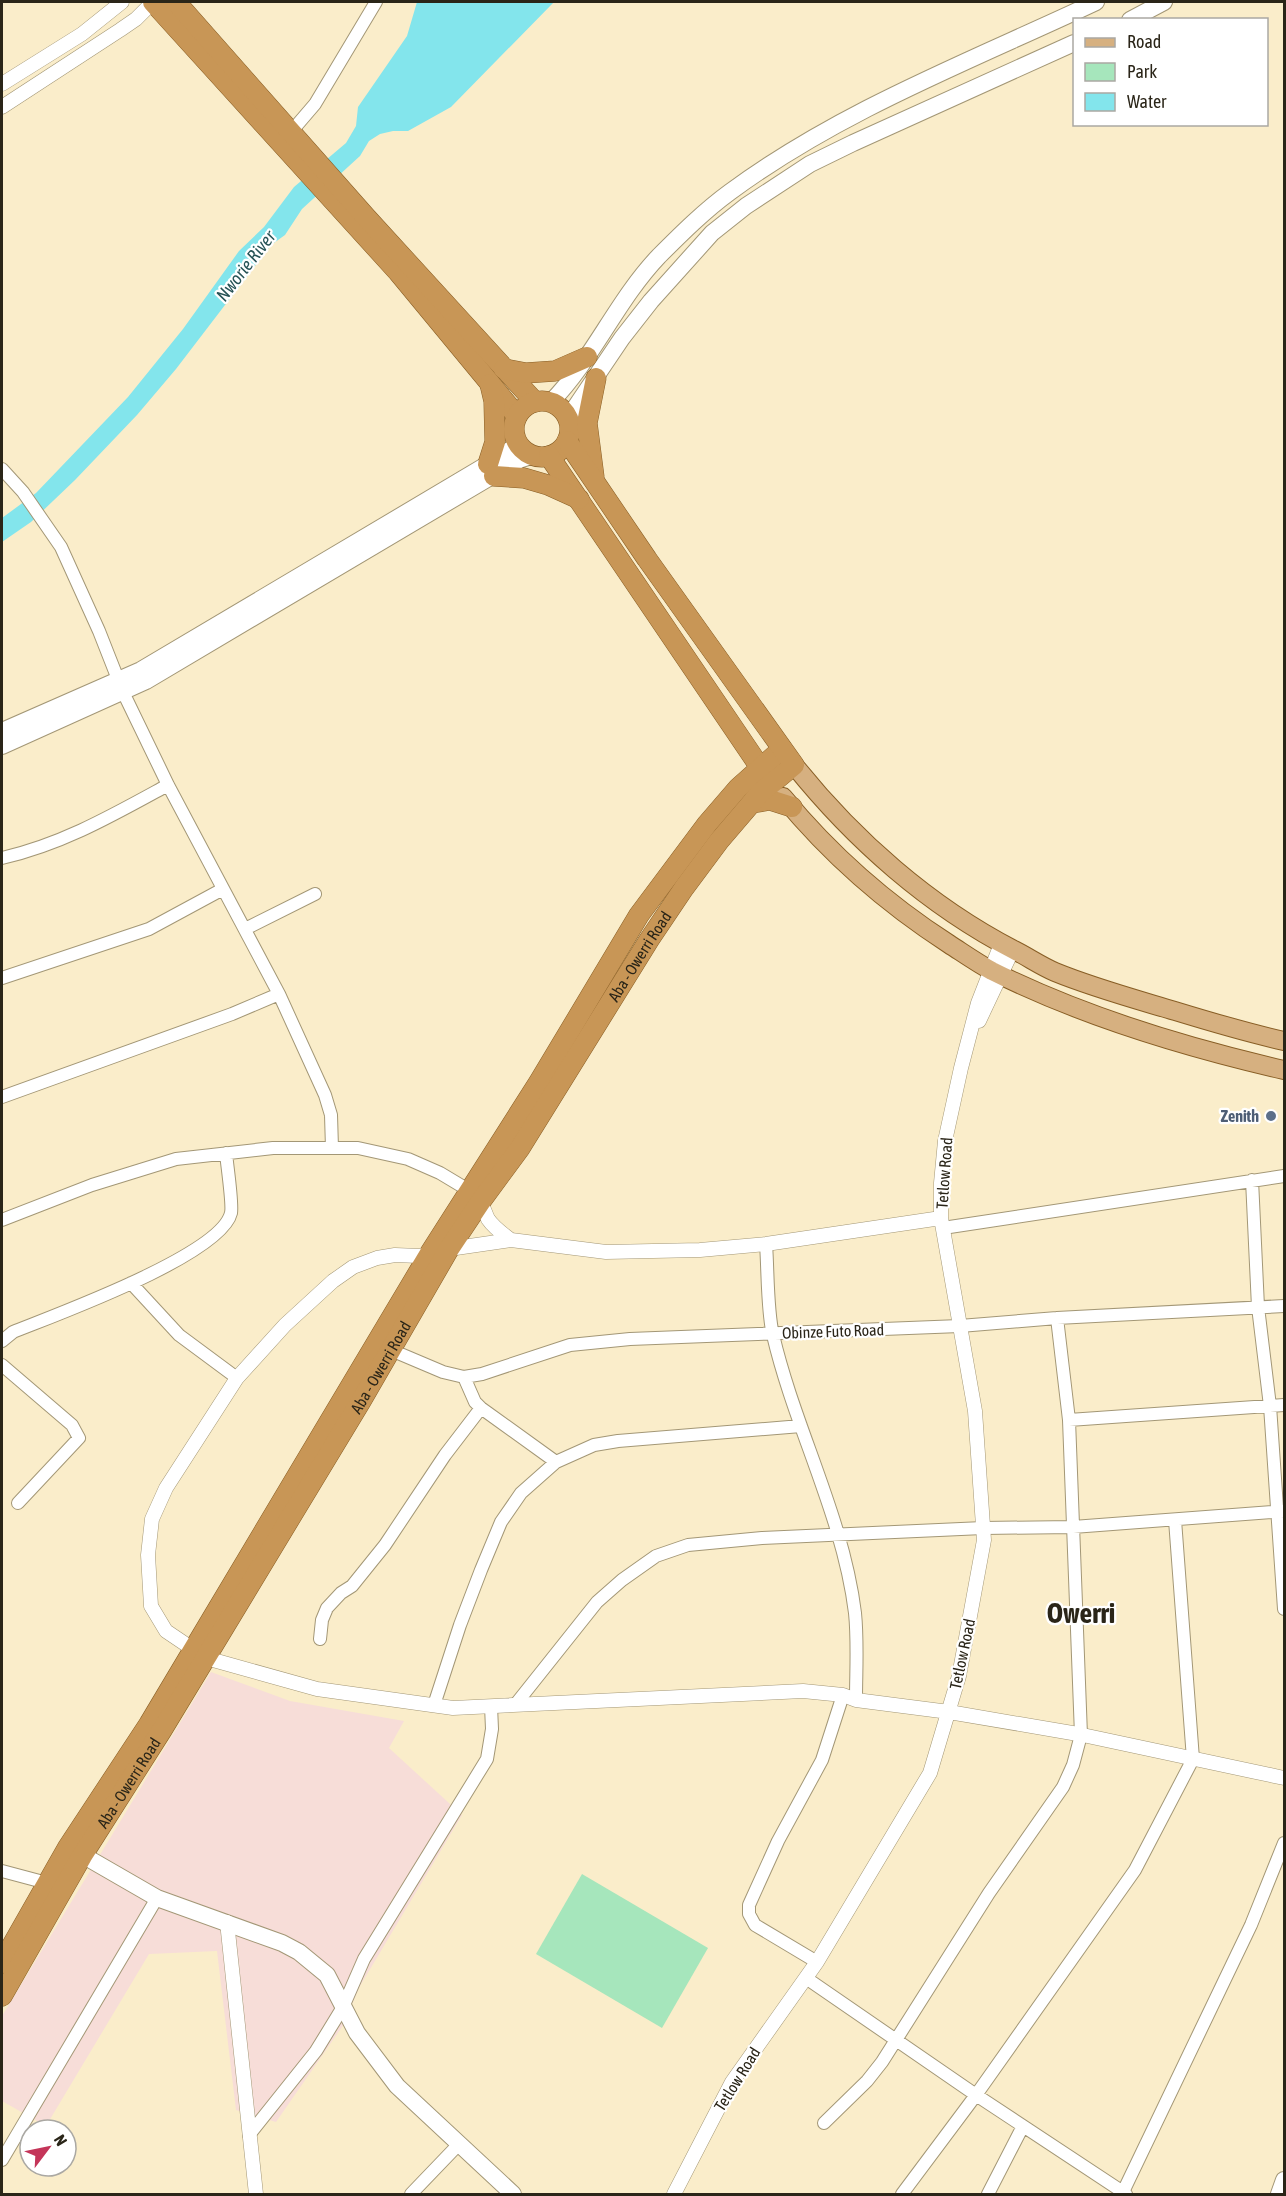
<svg xmlns="http://www.w3.org/2000/svg" width="1286" height="2196" font-family="'Asap Condensed',sans-serif">
<style>
.commercial{fill:#f7ddd8}
.green{fill:#a6e6bc}
.water{fill:#83e5ec}
.lines{fill:none;stroke-linecap:round;stroke-linejoin:round}
.minor-casing{stroke:#a39776;stroke-width:14}
.tertiary-casing{stroke:#a39776;stroke-width:15}
.secondary-casing{stroke:#a39776;stroke-width:18}
.primary-casing{stroke:#885e25;stroke-width:20}
.trunk-casing{stroke:#885e25;stroke-width:21}
.minor{stroke:#fff;stroke-width:12}
.tertiary{stroke:#fff;stroke-width:14}
.secondary{stroke:#fff;stroke-width:16}
.primary{stroke:#d6b080;stroke-width:18}
.trunk{stroke:#c89656;stroke-width:20}
.service-dot{fill:#5c6f8a;stroke:#fff;stroke-width:2}
.labels{text-anchor:middle;stroke-width:4.5;stroke-linejoin:round;paint-order:stroke}
.street-label{font-size:16px;fill:#2a2518;stroke:#fff}
.service-label{font-size:16px;font-weight:bold;fill:#4e5e75;stroke:#fff;text-anchor:end}
.water-label{font-size:18px;font-style:italic;fill:#275356;stroke:#fff}
.town-label{font-size:28px;font-weight:bold;fill:#2a2518;stroke:#fff}
</style>
<rect width="100%" height="100%" fill="#faedca"/>
<path class="commercial" d="M211 1672 290 1701 404 1721 389 1748 462 1815 360 1986 342 2027 276 2122 236 2110 217 1951 149 1954 46 2126 2 2101V2016Z"/>
<path class="green" d="M582 1874 708 1948 662 2028 536 1954Z"/>
<path class="water" d="M417 2H554L451 107 408 131H393L380 134 369 141 360 156 302 209 285 235 271 245 176 369 137 415 75 480 31 522 2 542V518L36 493 128 397 183 329 239 251 264 227 294 187 346 143 356 126 358 107 407 36Z"/>
<g class="lines">
<defs>
<path id="minor" d="M291 132 315 104 376 2
M2 469 23 492 61 547 99 631 123 692 168 785 279 994 325 1095 331 1115 332 1148
M2 858C63 844 113 815 168 785
M245 929 315 894
M2 978 149 929 223 889
M2 1097 232 1014 279 994
M1252 1180 1258 1307 1270 1406 1284 1609
M2 1220 92 1185 176 1159 273 1148H358L408 1159 440 1173 470 1191
M943 1228 1284 1176
M766 1244C768 1271 767 1310 773 1335 795 1429 843 1516 855 1613 858 1642 856 1671 856 1700
M131 1283 179 1335 237 1378
M2 1341 13 1332C55 1315 221 1255 231 1213 233 1204 227 1165 226 1153
M391 1350 443 1372 464 1377 482 1374 570 1345 630 1339 960 1326 1057 1318 1284 1306
M2 1365 72 1425 79 1438 18 1503
M464 1377 475 1402 481 1408 556 1462
M1069 1420 1284 1405
M320 1639 322 1620 327 1608 341 1593 352 1586 385 1545 445 1455 481 1408
M434 1705 460 1625 481 1570 501 1522 521 1493 556 1462 594 1445 618 1441 801 1426
M515 1705 597 1602 622 1580 656 1556 688 1545 762 1538 983 1528 1073 1527 1284 1511
M2 1871 47 1883
M817 1962 755 1925 749 1914V1905L778 1841 822 1760 843 1695
M806 1978 976 2095 1126 2194
M824 2123 867 2081 882 2062 989 1893 1063 1787 1073 1765 1081 1735 1069 1420 1057 1318
M249 2135 316 2051 343 2007 364 1959 487 1759 492 1729 491 1706
M2 2160 157 1898
M411 2194 459 2144
M902 2194 976 2095 1135 1870 1193 1759 1175 1520
M988 2194 1023 2126
M1122 2194 1251 1925 1284 1843"/>
<path id="tertiary" d="M2 84 82 34 122 2
M2 107 120 30 136 19 153 2
M979 1021 1013 949
M476 1196C483 1203 484 1211 488 1219 494 1228 503 1234 511 1240
M941 1218 766 1244 700 1250 606 1252 511 1240 449 1249 419 1256 395 1255 377 1258 353 1267 333 1281 285 1325 237 1378 166 1488 152 1519 148 1555 151 1606 166 1631 206 1658 317 1689 453 1708 803 1691 843 1695 856 1700 949 1712 1078 1734 1284 1778
M227 1922 256 2194
M674 2194 732 2082 817 1962 930 1773 959 1676 984 1540 975 1411 941 1218V1183L945 1141 961 1068 978 1003 1001 944"/>
<path id="secondary" d="M1130 20 1164 2
M551 402C593 359 617 300 659 256 681 234 704 211 730 192 841 110 973 60 1096 2
M568 418 622 338 651 301 712 233 746 206 810 164 853 143 1074 43
M2 731 141 670 488 464 516 446 517 440
M2 746 146 681 519 460 534 455
M72 1849 157 1898 282 1943 299 1952 327 1975 357 2033 397 2086 513 2194
M1279 2194 1284 2180"/>
<path id="primary" d="M794 765C854 840 929 906 1014 950 1028 957 1041 966 1055 972 1094 988 1135 999 1175 1011 1211 1022 1248 1033 1284 1041
M783 797C830 854 887 904 949 944 963 953 977 963 992 971 1084 1017 1184 1047 1284 1070"/>
<g id="trunk">
<path d="M153 2 398 272 517 416"/>
<path d="M176 2 366 217 535 402"/>
<path d="M504 369 526 373 555 371 587 357"/>
<circle cx="542" cy="429" r="28"/>
<path d="M549 456 768 779"/>
<path d="M488 464 495 442 494 401 490 384"/>
<path d="M494 476 524 478 548 485 579 499"/>
<path d="M594 477 587 423 596 378"/>
<path d="M752 803 770 800 792 807"/>
<path d="M2 1963 68 1847 149 1724 430 1253 539 1082 639 915 707 824 738 788 782 749"/>
<path id="s1" d="M2 1996 82 1856 162 1730 361 1401 449 1249 481 1201 520 1148 649 940 684 888 719 841 760 793 794 765 647 559 567 441"/>
</g>
</defs>
<use href="#minor" class="minor-casing"/>
<use href="#tertiary" class="tertiary-casing"/>
<use href="#secondary" class="secondary-casing"/>
<use href="#primary" class="primary-casing"/>
<use href="#trunk" class="trunk-casing"/>
<use href="#minor" class="minor"/>
<use href="#tertiary" class="tertiary"/>
<use href="#secondary" class="secondary"/>
<use href="#primary" class="primary"/>
<use href="#trunk" class="trunk"/>
</g>
<circle class="service-dot" cx="1271" cy="1116" r="6"/>
<g class="labels">
<g class="street-label">
<text dy="6" stroke="none"><textPath href="#s1" startOffset="1220">Aba - Owerri Road</textPath></text>
<text transform="translate(944 1173) rotate(-86)" y="6">Tetlow Road</text>
<text transform="translate(833 1331) rotate(-2)" y="6">Obinze Futo Road</text>
<text dy="6" stroke="none"><textPath href="#s1" startOffset="734">Aba - Owerri Road</textPath></text>
<text transform="translate(962 1654) rotate(-78)" y="6">Tetlow Road</text>
<text dy="6" stroke="none"><textPath href="#s1" startOffset="248">Aba - Owerri Road</textPath></text>
<text transform="translate(737 2079) rotate(-58)" y="6">Tetlow Road</text>
</g>
<g class="service-label">
<text x="1259" y="1122">Zenith</text>
</g>
<g class="water-label">
<text transform="translate(246 266) rotate(-52)" y="6">Nworie River</text>
</g>
<g class="town-label">
<text x="1081" y="1623">Owerri</text>
</g>
</g>
<rect width="1286" height="2196" fill="none" stroke="#2a2518" stroke-width="6"/>
<rect x="1073" y="18" width="195" height="108" fill="#ffffff" stroke="#aaa8a3" stroke-width="1.5"/>
<rect x="1085" y="38" width="30" height="9" fill="#d6b080" stroke="#aaa8a3" stroke-width="1.5"/>
<text x="1127" y="48" font-size="18" fill="#2a2518">Road</text>
<rect x="1085" y="63" width="30" height="18" fill="#a6e6bc" stroke="#aaa8a3" stroke-width="1.5"/>
<text x="1127" y="78" font-size="18" fill="#2a2518">Park</text>
<rect x="1085" y="93" width="30" height="18" fill="#83e5ec" stroke="#aaa8a3" stroke-width="1.5"/>
<text x="1127" y="108" font-size="18" fill="#2a2518">Water</text>
<g transform="translate(48 2148) rotate(58)"><circle r="28" fill="#ffffff" stroke="#aaa8a3" stroke-width="1.5"/>
<path d="M0-4.5L10 22L0 15L-10 22Z" fill="#c43559"/>
<text y="-9" font-size="16" font-weight="bold" text-anchor="middle" fill="#2a2518">N</text>
</g>
</svg>
